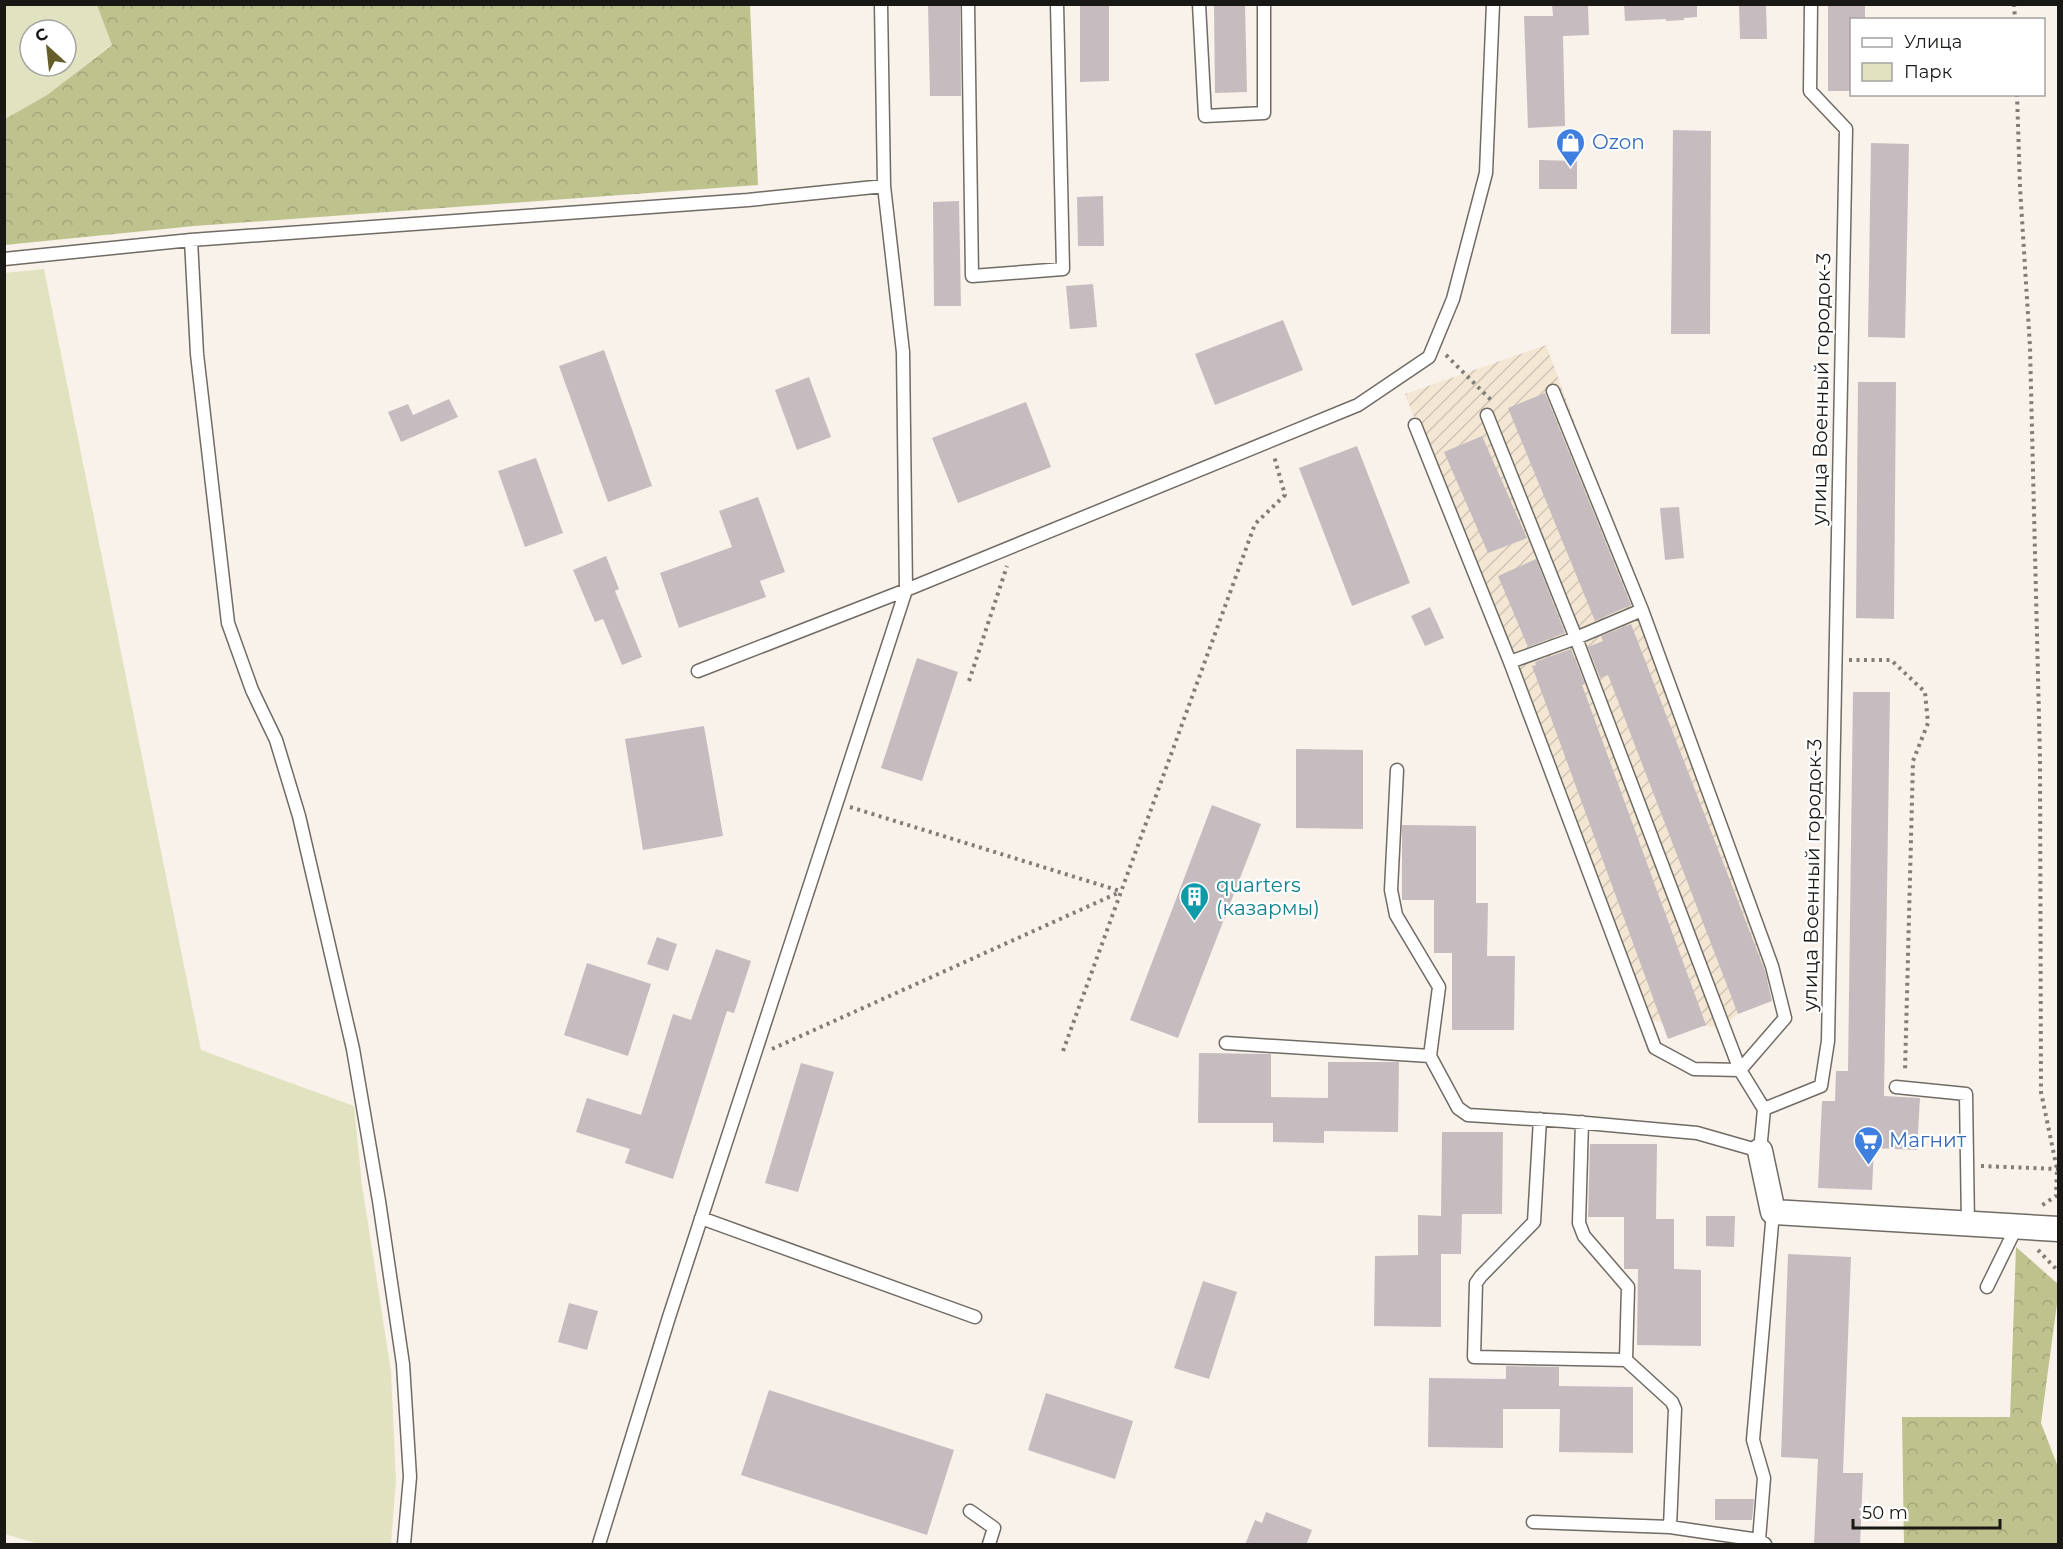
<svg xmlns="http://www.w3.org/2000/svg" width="2063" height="1549" font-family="Montserrat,sans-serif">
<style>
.industrial{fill:url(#industrial-furrows)}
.green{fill:#e1e3c0;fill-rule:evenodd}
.forest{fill:url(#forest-crowns)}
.building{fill:#c6bcc0}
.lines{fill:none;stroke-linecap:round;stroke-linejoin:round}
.service-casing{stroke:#706b64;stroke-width:15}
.minor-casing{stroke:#706b64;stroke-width:27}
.path{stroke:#817d78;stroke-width:4;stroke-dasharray:3 4.5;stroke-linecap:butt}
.service{stroke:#fff;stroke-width:12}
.minor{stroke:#fff;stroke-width:24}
.labels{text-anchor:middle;stroke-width:4.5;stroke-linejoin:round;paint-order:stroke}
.shop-label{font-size:20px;fill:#366cbe;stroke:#fff;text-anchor:start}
.street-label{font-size:20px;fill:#1a1815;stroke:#fff}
.culture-label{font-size:20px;fill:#0d838f;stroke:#fff;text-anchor:start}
</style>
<defs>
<pattern id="industrial-furrows" width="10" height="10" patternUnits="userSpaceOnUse" patternTransform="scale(1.5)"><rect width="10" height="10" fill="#f3e7d3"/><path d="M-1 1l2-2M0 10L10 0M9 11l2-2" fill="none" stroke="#d0c5b4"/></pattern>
<pattern id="forest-crowns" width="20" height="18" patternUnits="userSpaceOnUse" patternTransform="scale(1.5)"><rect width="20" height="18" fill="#bec28c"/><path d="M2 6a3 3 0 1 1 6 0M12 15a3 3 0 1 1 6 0" fill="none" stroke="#a3a678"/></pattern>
</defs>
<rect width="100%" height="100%" fill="#f8f2ea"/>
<path class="industrial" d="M1546 345 1779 974 1723 1028 1645 1020 1529 712 1405 394Z"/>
<path class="green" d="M5 5 97 4 112 44 47 95 5 119ZM30 30H66V66H30Z
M44 269 201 1050 354 1106 362 1185 391 1371 396 1480 391 1544H39L5 1534 4 273Z"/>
<path class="forest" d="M97 5H750L758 185 194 226 5 245V119L47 95 112 45Z
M2016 1247 2058 1284V1296L2041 1423 2058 1467V1544H1904L1902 1417H2010Z"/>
<path class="building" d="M928 4H960L961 96H930Z
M1080 4H1109V81L1080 82Z
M1214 4H1245L1247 92 1215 93Z
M1552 4H1588L1589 35 1563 36 1565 126 1528 128 1524 16H1553Z
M1624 4H1697V17L1684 18V20L1666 21V19L1625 21Z
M1739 4H1766L1767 39H1740Z
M1828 4H1865V20H1851V91H1828Z
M1673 130 1711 131 1710 334H1671Z
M1871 143 1909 144 1905 338 1868 337Z
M1539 160 1577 161V189H1539Z
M1103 196 1104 246H1078L1077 197Z
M959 201 961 306H934L933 202Z
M1093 284 1097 327 1070 329 1066 286Z
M1283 320 1303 370 1215 405 1195 354Z
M604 350 652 486 608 502 559 366Z
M809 377 831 437 797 450 775 390Z
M1858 382H1896L1894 619 1856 618Z
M1545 393 1631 605 1595 621 1508 408Z
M449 399 458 417 401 442 388 412 408 404 413 415Z
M1026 402 1051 467 958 503 932 438Z
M1482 436 1527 538 1488 553 1444 452Z
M1357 446 1410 583 1352 606 1299 468Z
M536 458 563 533 525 547 498 471Z
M758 497 785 572 760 581 766 597 679 628 660 573 732 547 719 511Z
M1679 507 1684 558 1665 560 1660 508Z
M606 556 619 589 615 591 642 657 622 665 603 619 595 622 573 570Z
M1536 559 1565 633 1528 647 1498 576Z
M1430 607 1444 638 1425 646 1411 616Z
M1631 624 1765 971 1772 1001 1738 1014 1608 675 1600 678 1588 647 1603 641 1601 636Z
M1571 649 1585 684 1582 685 1706 1025 1668 1039 1532 666 1536 665 1535 662Z
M917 658 958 672 922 781 881 768Z
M1853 692H1890L1884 1096 1920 1098 1917 1150 1874 1148 1872 1190 1818 1188 1822 1101H1835L1836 1071H1848Z
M704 726 723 836 643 850 625 739Z
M1296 749 1363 750V829L1296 828Z
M1212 805 1261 824 1178 1038 1130 1020Z
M1402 825 1476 826V903H1488L1487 956H1515L1514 1030H1452V953H1434V900H1402Z
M657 937 677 944 668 971 647 964Z
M716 949 751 961 734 1013 727 1011 673 1179 625 1163 630 1149 576 1132 587 1098 641 1115 673 1014 691 1020Z
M587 963 651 984 628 1056 564 1035Z
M1199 1053 1271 1054V1097L1328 1098V1062H1399L1398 1132 1324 1131V1143L1273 1142V1123H1198Z
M801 1063 834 1072 798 1192 765 1183Z
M1442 1132H1503L1502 1214H1462L1461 1254H1441V1327L1374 1326 1375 1256 1418 1255V1215L1441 1216Z
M1590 1144H1657L1656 1219H1674V1269L1701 1270V1346L1637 1345 1638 1269H1624V1217H1588Z
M1706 1216H1735L1734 1247 1706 1246Z
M1788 1254 1851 1257 1843 1473H1863L1860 1545H1814L1818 1459 1781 1457Z
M1203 1281 1237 1292 1209 1379 1174 1368Z
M569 1303 598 1311 587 1350 558 1342Z
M1506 1366 1559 1367V1386L1633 1387V1453L1559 1452 1560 1409H1503V1448L1428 1447 1429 1378 1506 1379Z
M769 1390 954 1450 927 1535 741 1475Z
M1046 1393 1133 1421 1115 1479 1028 1450Z
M1715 1499H1754L1752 1520H1715Z
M1266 1512 1312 1530 1306 1545H1245L1255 1520 1262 1523Z"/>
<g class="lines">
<defs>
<path id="service" d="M968 4 972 276 1063 269 1057 4
M1199 4 1205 116 1264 113V4
M191 240 197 354 228 623 252 690 276 740 299 816 353 1049 379 1201 403 1364 410 1477 404 1544
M4 259 191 240 748 200 884 186
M1487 415 1576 638 1740 1070 1764 1109
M1415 425 1510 662 1655 1048 1694 1069 1740 1070 1785 1018 1772 966 1642 610 1553 391
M1510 662 1576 638 1642 610
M698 671 906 590 903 352 884 186 881 4
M1397 770 1391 890 1396 915 1439 987 1430 1056
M1226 1043 1430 1056 1458 1108 1468 1115 1564 1121 1697 1133 1760 1151 1764 1109 1821 1086 1828 1041 1846 129 1810 91 1811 4
M1896 1087 1966 1094 1968 1225
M1540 1119 1534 1222 1481 1276 1476 1283 1474 1357 1626 1360
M1582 1122 1579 1223 1584 1236 1628 1287 1626 1360 1672 1402 1675 1409 1670 1527
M701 1218 975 1317
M1987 1287 2016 1228
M970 1511 994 1528 989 1544
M1533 1522 1670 1527 1759 1540
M599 1544 669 1317 906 590 1358 405 1429 357 1453 299 1486 173 1493 4
M1765 1544 1759 1540 1764 1478 1753 1440 1773 1212"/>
<path id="minor" d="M1760 1151 1773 1212 2058 1229"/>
</defs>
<use href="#service" class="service-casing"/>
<use href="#minor" class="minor-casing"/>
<path class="path" d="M2014 4 2015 20
M2017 94 2020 187 2030 347 2040 759 2041 1092 2057 1169 2056 1196 2041 1206
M1446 355 1491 400
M1849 660H1891L1925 692 1928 723 1913 761 1905 1072
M969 681 1007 566
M850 807 1120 891
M772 1049 1120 892
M1063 1051 1255 524 1285 495 1274 456
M1981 1166 2058 1169
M2038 1250 2058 1271"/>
<use href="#service" class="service"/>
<use href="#minor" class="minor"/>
</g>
<defs>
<symbol id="shop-pin" viewBox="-11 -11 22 30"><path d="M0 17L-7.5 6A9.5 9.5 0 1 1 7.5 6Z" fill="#3f7fe0" stroke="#fff"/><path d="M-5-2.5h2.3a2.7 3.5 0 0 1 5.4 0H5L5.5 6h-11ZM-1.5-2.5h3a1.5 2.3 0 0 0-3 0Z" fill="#fff"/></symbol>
<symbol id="building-pin" viewBox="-11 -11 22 30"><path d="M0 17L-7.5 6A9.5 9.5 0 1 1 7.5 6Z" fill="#0f9aa8" stroke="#fff"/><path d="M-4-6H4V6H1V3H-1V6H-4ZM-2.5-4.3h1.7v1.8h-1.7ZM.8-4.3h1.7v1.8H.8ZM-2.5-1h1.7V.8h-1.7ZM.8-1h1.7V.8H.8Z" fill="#fff"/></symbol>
<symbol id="supermarket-pin" viewBox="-11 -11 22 30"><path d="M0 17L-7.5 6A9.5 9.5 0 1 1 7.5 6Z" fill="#3f7fe0" stroke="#fff"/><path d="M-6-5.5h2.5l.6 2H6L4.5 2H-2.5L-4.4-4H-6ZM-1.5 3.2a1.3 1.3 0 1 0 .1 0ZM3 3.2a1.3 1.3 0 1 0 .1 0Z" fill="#fff"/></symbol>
</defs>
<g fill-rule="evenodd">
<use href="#shop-pin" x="1554" y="126" width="33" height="45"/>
<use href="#building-pin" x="1178" y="880" width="33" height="45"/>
<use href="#supermarket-pin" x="1852" y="1124" width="33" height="45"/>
</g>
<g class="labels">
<g class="shop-label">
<text x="1592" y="149">Ozon</text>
<text x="1889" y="1147">Магнит</text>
</g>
<g class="street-label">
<text transform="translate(1821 389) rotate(-89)" y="7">улица Военный городок-3</text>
<text transform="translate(1812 875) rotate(-89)" y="7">улица Военный городок-3</text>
</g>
<g class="culture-label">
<text x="1216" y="892">quarters<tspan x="1216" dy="23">(казармы)</tspan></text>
</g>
</g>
<rect width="2063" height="1549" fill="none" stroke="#1a1815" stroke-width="12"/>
<rect x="1850" y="18" width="195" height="78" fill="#ffffff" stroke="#a3a3a1" stroke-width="1.5"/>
<rect x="1862" y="38" width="30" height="9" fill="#ffffff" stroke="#a3a3a1" stroke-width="1.5"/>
<text x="1904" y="48" font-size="18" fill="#1a1815">Улица</text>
<rect x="1862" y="63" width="30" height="18" fill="#e1e3c0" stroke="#a3a3a1" stroke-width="1.5"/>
<text x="1904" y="78" font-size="18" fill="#1a1815">Парк</text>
<g transform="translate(48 48) rotate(333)"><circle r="28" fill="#ffffff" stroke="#a3a3a1" stroke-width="1.5"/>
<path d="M0-4.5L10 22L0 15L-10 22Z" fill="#655e2b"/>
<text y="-9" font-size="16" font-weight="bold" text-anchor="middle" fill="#1a1815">С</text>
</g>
<path d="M1853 1519v9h147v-9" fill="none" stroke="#1a1815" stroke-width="3"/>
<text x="1862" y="1519" font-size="18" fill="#1a1815" stroke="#ffffff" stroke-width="4.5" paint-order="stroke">50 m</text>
</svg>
